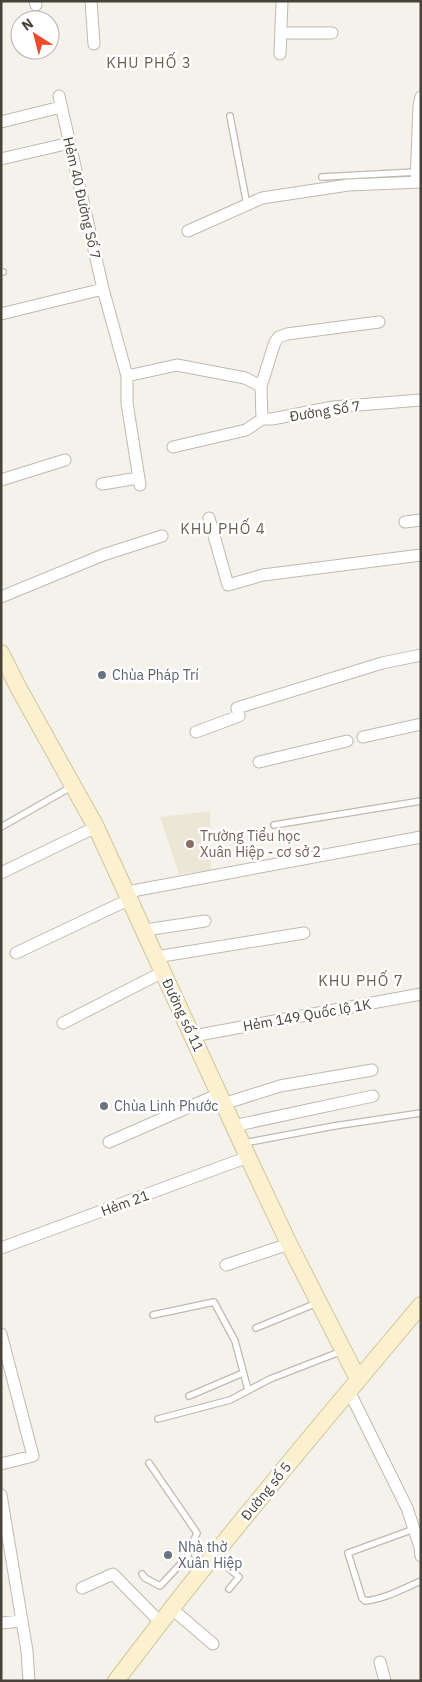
<svg xmlns="http://www.w3.org/2000/svg" width="422" height="1682" font-family="'IBM Plex Sans',sans-serif">
<style>
.education{fill:#ece6d6}
.lines{fill:none;stroke-linecap:round;stroke-linejoin:round}
.lane-casing{stroke:#bfbaae;stroke-width:8}
.street-casing{stroke:#bfbaae;stroke-width:13}
.secondary-casing{stroke:#d1c59d;stroke-width:18}
.lane{stroke:#fff;stroke-width:5.5}
.street{stroke:#fff;stroke-width:11}
.secondary{stroke:#fbf1ce;stroke-width:16}
.worship-dot{fill:#6b7280;stroke:#fff;stroke-width:2}
.education-dot{fill:#8d6e63;stroke:#fff;stroke-width:2}
.labels{text-anchor:middle;stroke-width:5;stroke-linejoin:round;paint-order:stroke}
.street-label{font-size:14px;fill:#484339;stroke:#fff}
.worship-label{font-size:14px;fill:#5b616d;stroke:#fff;text-anchor:start}
.education-label{font-size:14px;fill:#785e54;stroke:#fff;text-anchor:start}
.neighbourhood-label{font-size:15px;letter-spacing:1px;fill:#6a6151;stroke:#fff}
</style>
<rect width="100%" height="100%" fill="#f4f2eb"/>
<path class="education" d="M210 811 211 870 179 874 160 817Z"/>
<g class="lines">
<defs>
<path id="lane" d="M230 116 247 205
M322 177 416 172
M1 272H3
M274 825 421 801
M1 827 71 787
M244 1143 334 1126 421 1113
M153 1315 214 1302 235 1341 248 1390
M256 1328 317 1303
M189 1396 243 1373
M158 1419 230 1400 270 1379 342 1351
M149 1463 197 1533 187 1557
M414 1529 348 1553 362 1598 365 1601C385 1599 402 1589 421 1581
M215 1557 239 1577 229 1589
M142 1574 145 1578 160 1586 187 1557 200 1569"/>
<path id="street" d="M35 1 36 5
M91 1 94 44
M281 33H332
M280 54 282 1
M59 96 103 289 127 376V403L140 485
M1 122 61 107
M1 159 70 143
M416 182 419 106 421 97
M188 231 262 198 348 185 421 182
M1 314 103 289
M127 376 177 365 245 378 261 386 262 419H272L333 407 421 400
M261 386 275 342 279 337 287 334 379 322
M173 447 246 430 262 419
M1 480 65 460
M102 484 138 478
M209 518 228 585 263 575 421 555
M405 522 421 520
M1 597 103 555 162 536
M196 732 239 716 237 708 382 663 421 655
M363 737 421 724
M259 762 347 741
M1 873 96 827
M127 892 421 837
M145 930 205 921
M16 953 130 899
M156 957 304 933
M63 1023 163 972
M193 1036 421 994
M223 1104 280 1086 372 1070
M233 1126 373 1096
M109 1142 219 1094
M1 1248 248 1157
M226 1265 289 1244
M1 1334 33 1456 1 1464
M349 1391 407 1508 420 1547 421 1556
M1 1495 27 1651 29 1681
M82 1588 113 1574 160 1622
M171 1608 213 1644
M1 1623 21 1621
M380 1662 385 1681"/>
<path id="secondary" d="M1 653 18 687 96 827 248 1157 289 1244 358 1379
M116 1681C213 1552 317 1429 421 1305"/>
</defs>
<use href="#lane" class="lane-casing"/>
<use href="#street" class="street-casing"/>
<use href="#secondary" class="secondary-casing"/>
<use href="#lane" class="lane"/>
<use href="#street" class="street"/>
<use href="#secondary" class="secondary"/>
</g>
<g class="worship-dot">
<circle cx="102" cy="675" r="5"/>
<circle cx="104" cy="1106" r="5"/>
<circle cx="168" cy="1555" r="5"/>
</g>
<circle class="education-dot" cx="190" cy="844" r="5"/>
<g class="labels">
<g class="street-label">
<text transform="translate(82 198) rotate(77)" y="5">Hẻm 40 Đường Số 7</text>
<text transform="translate(325 411) rotate(-9)" y="5">Đường Số 7</text>
<text transform="translate(183 1015) rotate(65)" y="5">Đường số 11</text>
<text transform="translate(307 1015) rotate(-10)" y="5">Hẻm 149 Quốc lộ 1K</text>
<text transform="translate(125 1203) rotate(-20)" y="5">Hẻm 21</text>
<text transform="translate(266 1491) rotate(-51)" y="5">Đường số 5</text>
</g>
<g class="worship-label">
<text x="112" y="680">Chùa Pháp Trí</text>
<text x="114" y="1111">Chùa Linh Phước</text>
<text x="178" y="1552">Nhà thờ<tspan x="178" dy="16">Xuân Hiệp</tspan></text>
</g>
<g class="education-label">
<text x="200" y="841">Trường Tiểu học<tspan x="200" dy="16">Xuân Hiệp - cơ sở 2</tspan></text>
</g>
<g class="neighbourhood-label">
<text x="149" y="68">KHU PHỐ 3</text>
<text x="223" y="534">KHU PHỐ 4</text>
<text x="361" y="986">KHU PHỐ 7</text>
</g>
</g>
<rect width="422" height="1682" fill="none" stroke="#484339" stroke-width="5"/>
<g transform="translate(35 35) rotate(324)"><circle r="24" fill="#ffffff" stroke="#b6b4b0"/>
<path d="M0-4L9 19L0 12L-9 19Z" fill="#ec4b2b"/>
<text y="-8" font-size="14" font-weight="bold" text-anchor="middle" fill="#484339">N</text>
</g>
</svg>
